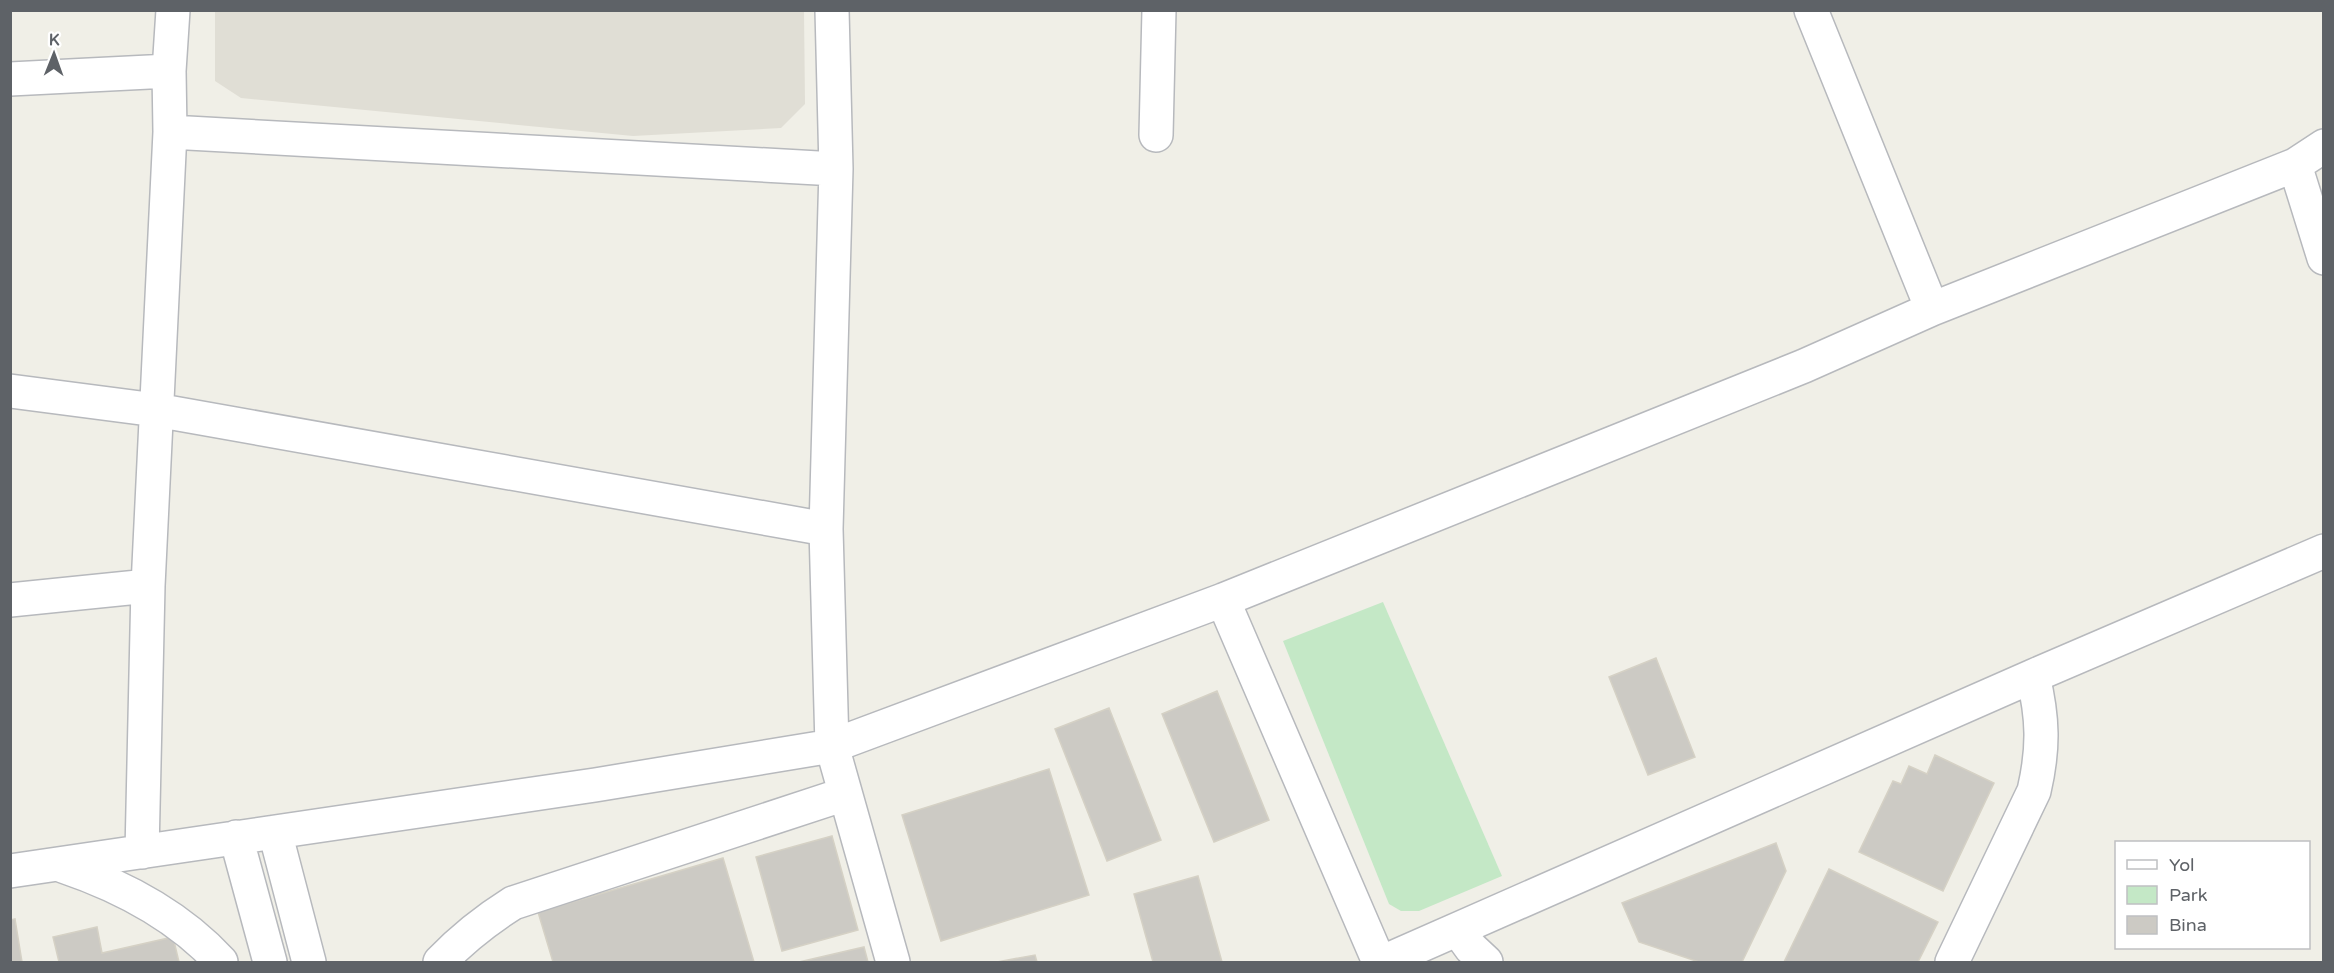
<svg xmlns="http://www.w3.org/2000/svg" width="2334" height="973" font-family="'Varela Round',sans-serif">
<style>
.education{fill:#e0ded5}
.green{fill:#c4e8c6}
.building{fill:#cccac4;stroke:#d5d1c5;stroke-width:1.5}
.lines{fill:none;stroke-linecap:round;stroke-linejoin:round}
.minor-casing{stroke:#b7b9bd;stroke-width:36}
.minor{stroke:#fff;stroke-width:33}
</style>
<rect width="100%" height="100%" fill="#f0efe7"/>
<path class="education" d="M215 11H804L805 104 781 128 633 136 241 98 215 81Z"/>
<path class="green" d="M1383 602 1502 876 1419 911H1401L1389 904 1283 641Z"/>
<path class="building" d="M1656 658 1695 757 1648 775 1609 677Z
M1217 691 1269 820 1214 842 1162 714Z
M1109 708 1161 840 1107 861 1055 729Z
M1935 755 1994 783 1943 891 1859 852 1893 781 1901 784 1909 766 1927 774Z
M1049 769 1089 895 941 941 902 815Z
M832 836 858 930 782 951 756 857Z
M1776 843 1786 871 1742 962H1699L1639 942 1622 903Z
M723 858 754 962H553L538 912Z
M1829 869 1938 922 1918 962H1784Z
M1198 876 1222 962H1153L1134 894Z
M15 919 22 962H10V920Z
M97 927 102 953 173 937 179 962H59L53 937Z
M864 947 868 962H799Z
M1035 955 1037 962H997Z"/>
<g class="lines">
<defs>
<path id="minor" d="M832 10 836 169 826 529 832 746 893 962
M1811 10 1932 309
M10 79 169 71
M170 132 836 169
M1156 135 1159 10
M2295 165 2324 258
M10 391 156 410 826 529
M10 600 148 586
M1223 600 1379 962
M275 832 309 962
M236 837 270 962
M142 852 148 586 170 132 169 71 173 10
M63 866C122 886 179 916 221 962
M10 871 595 785 832 746 1223 600 1804 366 1932 309 2295 165 2324 146
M1458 930 1471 948 1486 962
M440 962C462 939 486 920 513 903L845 794
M1383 962 2033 676 2324 551
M1952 962 2034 791C2044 748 2043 718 2033 676"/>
</defs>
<use href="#minor" class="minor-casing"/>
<use href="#minor" class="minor"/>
</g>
<rect width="2334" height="973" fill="none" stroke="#5e6267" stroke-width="24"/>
<rect x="2115" y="841" width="195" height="108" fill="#ffffff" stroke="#bfc0c2" stroke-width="1.5"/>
<rect x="2127" y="860" width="30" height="9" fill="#ffffff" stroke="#bfc0c2" stroke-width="1.5"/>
<text x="2169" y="871" font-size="18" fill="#5e6267">Yol</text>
<rect x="2127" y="886" width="30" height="18" fill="#c4e8c6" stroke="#bfc0c2" stroke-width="1.5"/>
<text x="2169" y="901" font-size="18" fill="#5e6267">Park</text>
<rect x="2127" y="916" width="30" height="18" fill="#cccac4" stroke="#bfc0c2" stroke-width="1.5"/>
<text x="2169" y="931" font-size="18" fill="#5e6267">Bina</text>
<g transform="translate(54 54) rotate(1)" stroke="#ffffff" stroke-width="4.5" paint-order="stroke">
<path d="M0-4.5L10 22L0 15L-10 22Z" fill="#5e6267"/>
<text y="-9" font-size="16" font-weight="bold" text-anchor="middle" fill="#5e6267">K</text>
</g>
</svg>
